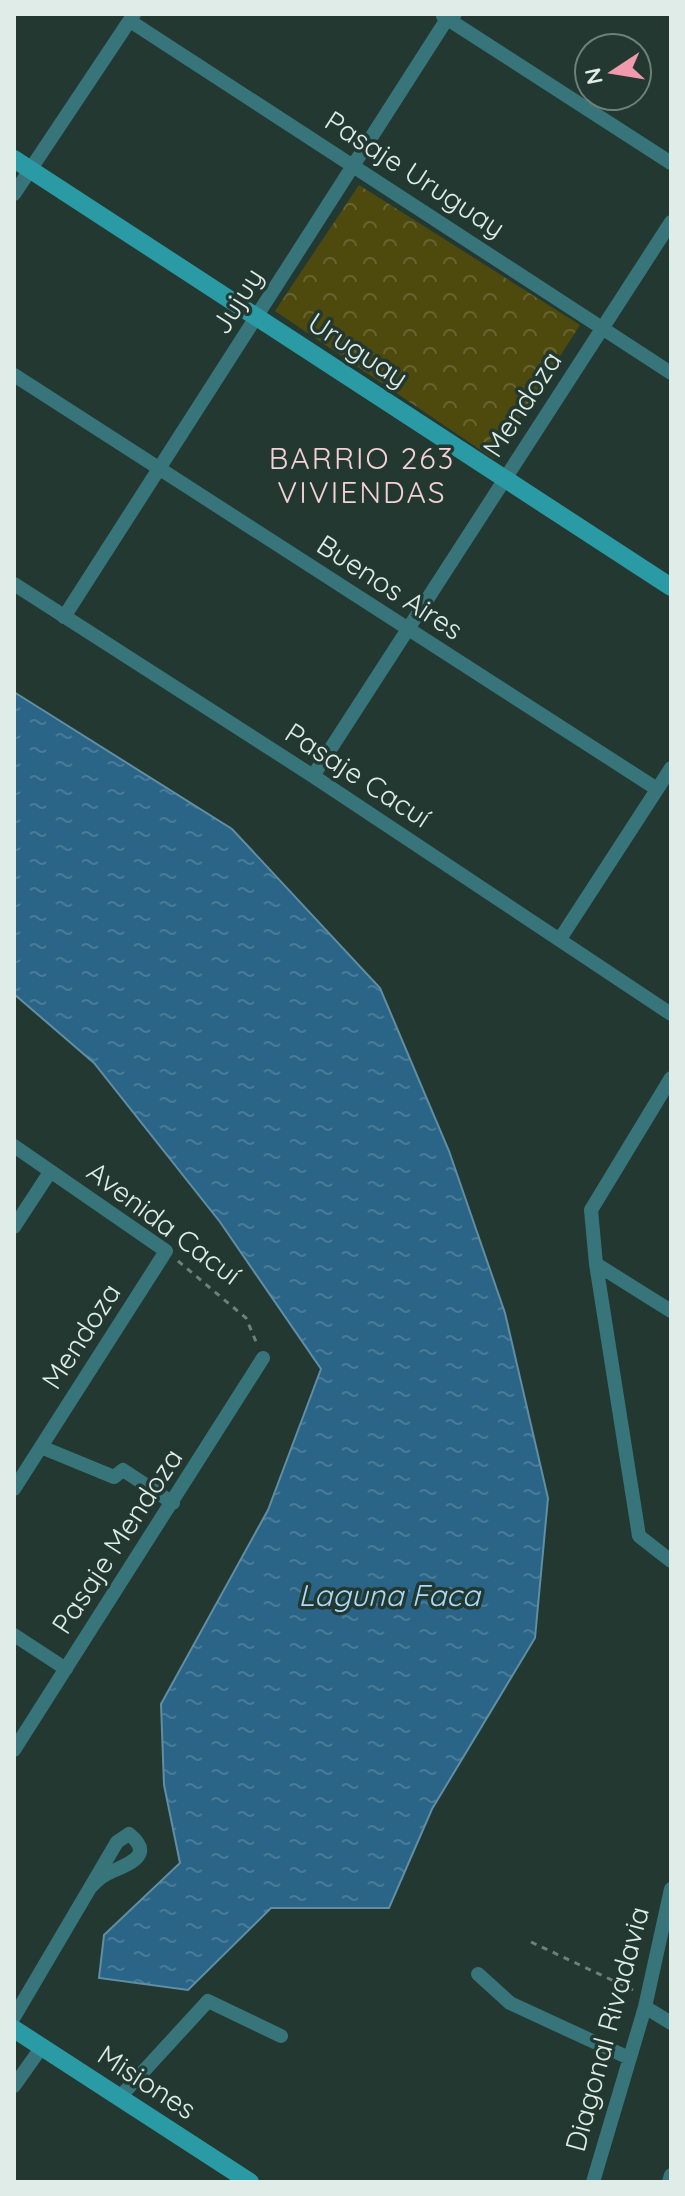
<svg xmlns="http://www.w3.org/2000/svg" width="685" height="2196" font-family="Quicksand,sans-serif">
<style>
.park{fill:url(#park-crowns)}
.water{fill:url(#water-ripples);stroke:#608ea4;stroke-width:2}
.lines{fill:none;stroke-linecap:round;stroke-linejoin:round}
.path{stroke:#6e8079;stroke-width:3;stroke-dasharray:6 6;stroke-linecap:butt}
.street{stroke:#37757b;stroke-width:14}
.secondary{stroke:#2a9aa4;stroke-width:18}
.labels{text-anchor:middle;stroke-width:7;stroke-linejoin:round;paint-order:stroke}
.street-label{font-size:28px;fill:#dfece7;stroke:#223830}
.neighbourhood-label{font-size:30px;letter-spacing:2px;fill:#f4d1d7;stroke:#223830}
.water-label{font-size:30px;font-style:italic;fill:#a9dafa;stroke:#223830}
</style>
<defs>
<pattern id="park-crowns" width="20" height="18" patternUnits="userSpaceOnUse" patternTransform="scale(2)"><rect width="20" height="18" fill="#4e4a0e"/><path d="M2 6a3 3 0 1 1 6 0M12 15a3 3 0 1 1 6 0" fill="none" stroke="#676431"/></pattern>
<pattern id="water-ripples" width="26" height="14" patternUnits="userSpaceOnUse" patternTransform="scale(2)"><rect width="26" height="14" fill="#2a6587"/><path d="M2 4q2-2 4 0t4 0M15 11q2-2 4 0t4 0" fill="none" stroke="#487b98"/></pattern>
</defs>
<rect width="100%" height="100%" fill="#223830"/>
<path class="park" d="M359 185 580 325 494 459 275 311Z"/>
<path class="water" d="M14 692 232 829 380 988 449 1151 505 1313 548 1498 535 1638 432 1809 389 1908H271L188 1990 99 1978 104 1935 180 1863 164 1785 161 1704 268 1510 321 1369 220 1222 94 1063 14 994Z"/>
<g class="lines">
<path class="path" d="M178 1261 246 1318 257 1344
M531 1942 633 1990"/>
<path class="street" d="M443 16 671 163
M130 21 671 373
M14 194 134 14
M14 375 657 789
M14 584 313 776 671 1014
M64 617 447 19 455 14
M313 776 671 222
M560 939 671 768
M671 1078 591 1210 596 1264 639 1536 671 1561
M14 1146 166 1251 14 1489
M14 1227 50 1172
M596 1264 671 1311
M41 1447 114 1477 123 1470 173 1503
M14 1635 66 1669
M14 1750 263 1358
M478 1974 510 2003 629 2058
M645 2007 671 2023
M14 2017 117 1842 129 1834C159 1858 120 1866 105 1875 99 1878 94 1884 90 1888
M14 2086 41 2048
M119 2098 208 2001 281 2036
M593 2182 645 2007 671 1889
M669 2182 671 2175"/>
<path class="secondary" d="M14 159 671 587
M14 2029 250 2182"/>
</g>
<g class="labels">
<g class="street-label">
<text transform="translate(415 174) rotate(33)" y="10">Pasaje Uruguay</text>
<text transform="translate(237 301) rotate(-58)" y="10">Jujuy</text>
<text transform="translate(358 350) rotate(33)" y="10">Uruguay</text>
<text transform="translate(522 404) rotate(-57)" y="10">Mendoza</text>
<text transform="translate(390 587) rotate(33)" y="10">Buenos Aires</text>
<text transform="translate(358 775) rotate(33)" y="10">Pasaje Cacuí</text>
<text transform="translate(164 1223) rotate(37)" y="10">Avenida Cacuí</text>
<text transform="translate(81 1336) rotate(-57)" y="10">Mendoza</text>
<text transform="translate(117 1541) rotate(-57)" y="10">Pasaje Mendoza</text>
<text transform="translate(607 2029) rotate(-75)" y="10">Diagonal Rivadavia</text>
<text transform="translate(147 2082) rotate(33)" y="10">Misiones</text>
</g>
<g class="neighbourhood-label">
<text x="362" y="469">BARRIO 263<tspan x="362" dy="34">VIVIENDAS</tspan></text>
</g>
<g class="water-label">
<text x="389" y="1606">Laguna Faca</text>
</g>
</g>
<rect width="685" height="2196" fill="none" stroke="#dfece7" stroke-width="32"/>
<g transform="translate(613 72) rotate(258)"><circle r="38" fill="#223830" stroke="#6e8079" stroke-width="2"/>
<path d="M0-6L14 30L0 20L-14 30Z" fill="#f29aad"/>
<text y="-12" font-size="22" font-weight="bold" text-anchor="middle" fill="#dfece7">N</text>
</g>
</svg>
